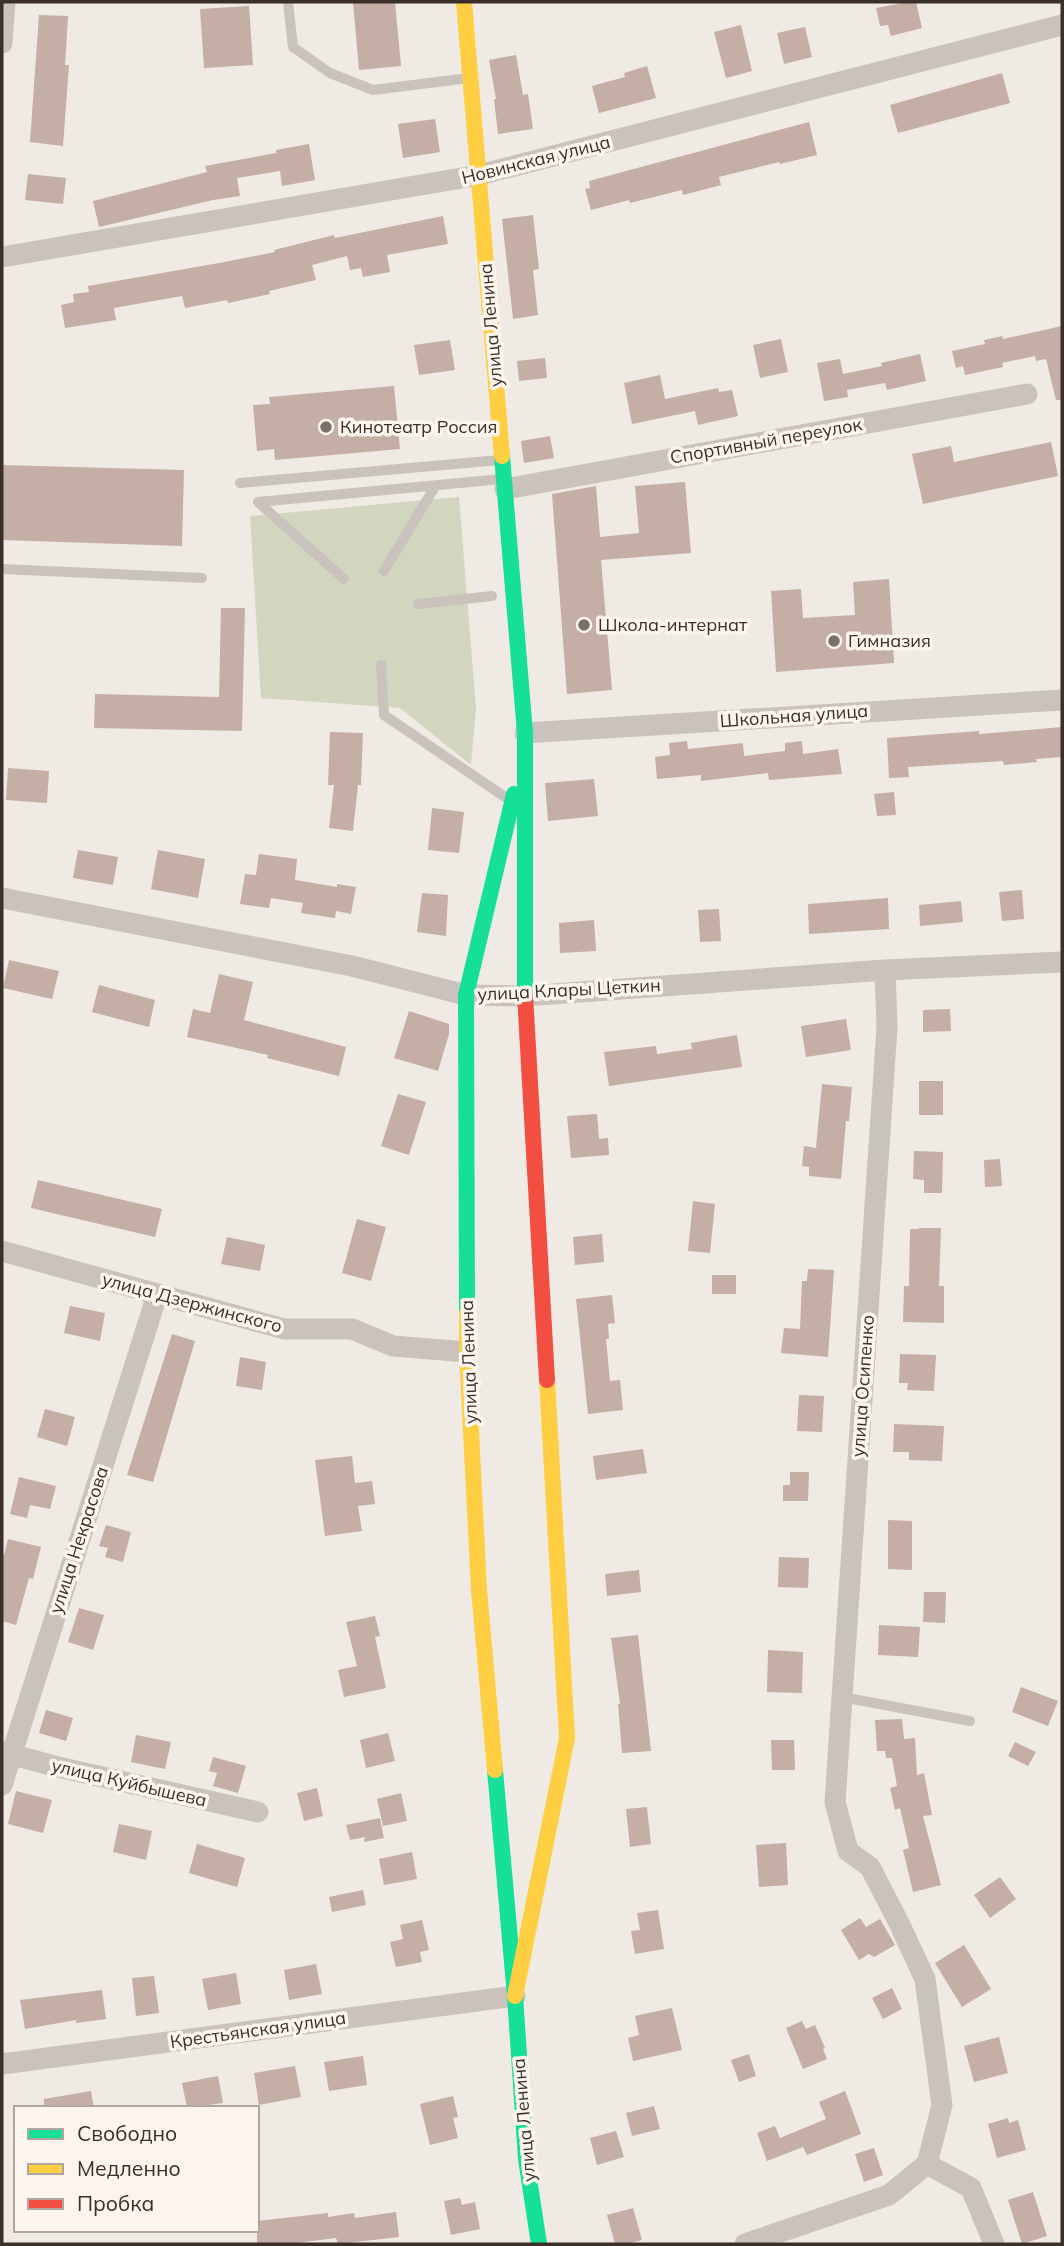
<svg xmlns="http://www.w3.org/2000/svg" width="1064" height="2246" font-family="Mulish,sans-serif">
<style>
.green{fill:#d2d6be}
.building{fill:#c4aea5}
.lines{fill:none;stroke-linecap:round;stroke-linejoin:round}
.lane{stroke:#c9c2bd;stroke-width:10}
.street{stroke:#c9c2bd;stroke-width:21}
.fast{stroke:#16e098;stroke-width:16}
.slow{stroke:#ffcf43;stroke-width:16}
.jam{stroke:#f24e42;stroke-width:16}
.poi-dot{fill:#7a706b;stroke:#fbf5ed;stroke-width:2.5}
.labels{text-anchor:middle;stroke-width:7;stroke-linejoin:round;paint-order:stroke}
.street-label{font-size:18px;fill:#3b2f2a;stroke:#fbf5ed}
.poi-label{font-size:18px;fill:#3b2f2a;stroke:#fbf5ed;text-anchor:start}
</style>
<rect width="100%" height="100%" fill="#f0eae4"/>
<path class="green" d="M459 497 476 708 471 765 400 708 261 698 250 516Z"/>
<path class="building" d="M353 2H395L401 66 359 70Z
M908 2H916L922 28 891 36 888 25 880 26 876 8Z
M249 6 253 65 204 68 200 9Z
M39 15 68 16 65 65H69L63 146 30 142Z
M741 25 752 71 726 78 714 32Z
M805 27 812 57 784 64 777 33Z
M516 55 523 95 528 94 533 129 498 134 494 99H496L489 60Z
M647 66 656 98 599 113 592 86 625 77 624 73Z
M1002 73 1010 103 898 133 890 105Z
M435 119 440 152 403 158 398 124Z
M809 122 817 155 780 164 779 162 719 177 721 185 683 195 682 190 630 203 629 200 591 210 585 189 590 188 589 181Z
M309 144 315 180 282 186 280 171 237 178 240 196 213 200 99 227 93 201 207 172 205 166 276 153V150Z
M28 174 66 178 63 204 25 200Z
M533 215 539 269 533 270 538 315 513 319 502 219Z
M443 216 448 244 387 255 390 272 363 277 361 268 350 270 347 256 312 265 316 280 269 291 270 294 228 303 227 300 185 308 182 296 114 308 116 320 65 328 61 305 74 302 73 294 89 292 88 286 219 263 275 252 274 250 334 235 335 238Z
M1062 326V400H1056L1046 359 1036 361 1035 356 1002 363 1003 367 965 375 963 366 956 368 952 351 985 344 984 340 1002 336 1003 339Z
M781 339 788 372 760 378 753 345Z
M450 340 455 370 419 375 414 345Z
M920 354 926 381 887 390 885 383 847 390 848 397 824 401 817 363 840 359 843 374 882 366 881 363Z
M545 358 547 378 519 381 517 361Z
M660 375 665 399 718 388 719 392 732 390 738 416 698 425 695 411 632 424 624 383Z
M394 386 400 449 275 460 274 449 257 451 253 405 270 404 269 397Z
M550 436 554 458 524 463 521 441Z
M1051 442 1058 476 923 504 912 454 951 446 954 462Z
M2 465 184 470 182 546 2 540Z
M685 482 691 553 601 560 612 690 567 694 552 494 596 486 600 537 639 533 635 486Z
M889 579 894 663 776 672 771 591 801 589 803 618 855 615 853 582Z
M221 608H245L242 731 94 728 95 694 219 697Z
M1062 727V757L1036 759 1037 762 1004 765 1003 761 908 767 909 777 889 778 887 738 979 731V734Z
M330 732 363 733 361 785H358L353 831 329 828 334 785H328Z
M687 741 688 749 743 743 744 756 785 751V743L802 741 803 754 838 749 842 774 769 780 768 773 701 781V775L657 779 655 757 670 755 669 743Z
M8 768 49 771 47 803 6 800Z
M594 779 598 816 548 821 545 783Z
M894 792 896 815 877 816 874 794Z
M432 808 464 812 459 853 428 850Z
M78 850 118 857 113 885 73 878Z
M158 850 205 859 198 898 151 889Z
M259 854 297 859 295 880 337 887V884L356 887 351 914 336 911 335 918 301 913 303 903 271 898 269 908 240 904 245 874 256 875Z
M1022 890 1024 919 1002 921 999 892Z
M422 893 448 895 446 936 417 932Z
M888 898 889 929 809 934 808 904Z
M961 901 963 922 920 926 919 905Z
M719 909 721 941 700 942 698 910Z
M594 920 596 951 560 953 559 923Z
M9 960 59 971 52 999 3 988Z
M219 974 253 982 244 1020 346 1047 339 1076 267 1058 268 1055 187 1037 193 1009 210 1013Z
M99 985 155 1000 149 1027 92 1012Z
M950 1009 951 1031 923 1032V1010Z
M409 1011 449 1024V1034L438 1071 394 1058Z
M846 1019 851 1050 806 1057 801 1026Z
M737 1035 742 1067 609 1086 604 1052 656 1046 657 1054 692 1049 691 1043Z
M919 1081H943V1115H919Z
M822 1084 852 1087 849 1121H846L841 1179 809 1176V1167L802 1166 804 1146 816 1148Z
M398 1094 426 1102 409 1155 381 1146Z
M597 1114 599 1139 608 1138 609 1155 571 1158 567 1116Z
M914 1151 943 1152 942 1193H924V1180L913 1179Z
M1000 1159 1002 1186 985 1187 984 1160Z
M38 1180 162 1209 155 1237 31 1208Z
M693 1201 715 1204 710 1253 688 1251Z
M357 1219 386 1227 371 1281 342 1273Z
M919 1228H941L939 1286H944V1323L903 1322 904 1286H909L910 1229H919Z
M602 1234 604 1262 575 1265 573 1237Z
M227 1237 265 1245 260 1271 221 1264Z
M808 1269 834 1270 828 1357 781 1353 784 1328 800 1329 802 1281H807Z
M712 1275H736V1294H712Z
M612 1295 615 1323 608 1324 609 1339H606L610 1381 620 1380 623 1410 588 1414 576 1299Z
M70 1306 105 1313 100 1341 64 1333Z
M172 1334 195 1341 153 1482 127 1475Z
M900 1354 936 1355 934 1391 907 1390 908 1383H899Z
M240 1357 266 1362 262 1390 236 1386Z
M799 1395 824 1396 822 1432 797 1431Z
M45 1409 75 1417 67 1446 37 1437Z
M894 1424 944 1426 942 1461 909 1460V1452H893Z
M643 1449 647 1473 596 1480 593 1456Z
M352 1456 355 1483 372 1481 375 1504 358 1506 362 1531 325 1536 315 1460Z
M790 1472H809L808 1501H783V1485H790Z
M19 1477 56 1486 50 1509 30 1505 27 1518 10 1514Z
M888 1520 912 1521V1570L888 1569Z
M106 1525 131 1532 123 1562 105 1557 108 1548 99 1546Z
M8 1539 41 1547 33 1579 29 1578 16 1625 2 1621V1554L4 1555Z
M779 1557 809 1558 808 1588 778 1587Z
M639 1570 641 1592 607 1596 605 1574Z
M924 1592H946L945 1623 923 1622Z
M79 1608 104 1615 93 1650 68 1642Z
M375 1616 380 1636 375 1637 386 1688 344 1697 338 1670 357 1666 346 1622Z
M879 1625 920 1627 918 1657 878 1655Z
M638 1635 651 1751 622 1753 618 1704H620L611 1638Z
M768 1650 803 1652 802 1693 767 1692Z
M1021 1687 1058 1701 1048 1726 1012 1712Z
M46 1710 73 1718 66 1741 39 1733Z
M902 1719 904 1739 915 1738 917 1775 924 1773 932 1815 923 1816 941 1885 913 1892 903 1850 909 1848 900 1808 895 1810 890 1788 897 1786 892 1758H886L885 1751H877L875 1720Z
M388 1733 395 1761 366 1768 360 1740Z
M136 1735 171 1742 165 1769 131 1762Z
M771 1740H794L795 1770H772Z
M1015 1742 1036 1752 1028 1766 1008 1756Z
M213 1757 246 1766 238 1793 213 1786 217 1773 209 1771Z
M317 1788 323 1816 304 1821 297 1793Z
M16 1791 52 1800 43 1833 8 1824Z
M401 1793 407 1821 383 1826 377 1799Z
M647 1807 651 1844 630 1847 626 1809Z
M380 1818 384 1838 364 1842 365 1837 350 1840 346 1825Z
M119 1824 152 1831 146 1860 113 1852Z
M786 1843 788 1885 759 1887 756 1845Z
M197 1844 245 1858 237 1887 189 1873Z
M412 1852 417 1879 384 1885 379 1859Z
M1000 1877 1016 1899 990 1918 974 1895Z
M363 1890 366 1905 332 1912 329 1897Z
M658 1910 664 1949 635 1954 631 1931 640 1930 637 1913Z
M860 1918 866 1927 880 1919 895 1945 874 1957 869 1954 859 1960 841 1930Z
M422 1920 429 1950 420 1952 422 1962 396 1967 390 1942 403 1939 400 1925Z
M964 1945 991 1989 962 2007 935 1963Z
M316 1964 322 1994 289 2000 284 1970Z
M236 1973 241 2004 208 2010 202 1979Z
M154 1976 159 2013 136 2016 132 1978Z
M892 1988 902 2009 883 2019 872 1998Z
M102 1990 106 2019 76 2023V2020L25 2029 20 2000Z
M672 2008 682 2050 633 2061 628 2038 639 2035 635 2016Z
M802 2021 806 2029 815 2025 825 2048 823 2049 827 2059 803 2069 786 2028Z
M999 2037 1008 2073 974 2082 964 2046Z
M749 2054 756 2076 739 2082 731 2060Z
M363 2056 367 2085 329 2091 324 2062Z
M295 2066 301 2097 259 2105 254 2073Z
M218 2076 223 2103 187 2108 182 2083Z
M91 2091 94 2108H44V2099Z
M845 2091 861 2134 807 2155 803 2147 767 2161 757 2133 775 2126 780 2138 826 2119 819 2102Z
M453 2096 458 2117 453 2118 458 2138 430 2145 420 2104Z
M654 2106 660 2129 632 2136 626 2113Z
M1008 2118 1009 2123 1018 2120 1026 2150 997 2158 988 2124Z
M616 2131 624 2157 597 2165 590 2138Z
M874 2148 883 2175 864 2182 855 2154Z
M1033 2192 1047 2236 1022 2244 1008 2200Z
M460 2198 462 2205 475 2202 480 2229 451 2235 444 2201Z
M633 2208 642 2240 627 2244H615L607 2215Z
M396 2212 399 2237 338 2244 336 2238 288 2244H257V2221L328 2213V2217L354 2213 355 2218Z"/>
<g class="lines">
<path class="lane" d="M288 2 293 47 330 73 373 90 469 78
M240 483 500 460
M258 502 502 479
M258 502 344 579
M2 569 202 578
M384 571 436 485
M418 604 492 596
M381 665 384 715 511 801
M842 1697 970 1721"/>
<path class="street" d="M2 43 5 2
M2 257 479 175 1062 25
M505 489 1027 394
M525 733 1062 700
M2 898 352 966 466 995 525 996 885 970 1062 962
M885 970 887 1027 835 1802 848 1851 870 1867 899 1923 925 1979 942 2105 927 2164 971 2188 994 2244
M2 1251 284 1329H352L393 1346 467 1352
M2 1752 58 1767 258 1812
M2 1785 157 1295
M2 2064 515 1996
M745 2244 889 2195 927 2164"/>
<path class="fast" d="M502 456 525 733V995
M467 1313 466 995 514 794
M495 1770 515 1996 526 2159 539 2244"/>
<path class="slow" d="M464 2 502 456
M467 1313V1352L479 1590 495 1770
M515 1996 567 1738 547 1380"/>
<path class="jam" d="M525 995 547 1380"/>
</g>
<g class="poi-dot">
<circle cx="326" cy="427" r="7"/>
<circle cx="584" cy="625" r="7"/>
<circle cx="834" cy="641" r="7"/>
</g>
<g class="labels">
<g class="street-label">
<text transform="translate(536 160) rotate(-14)" y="6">Новинская улица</text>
<text transform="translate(491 325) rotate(-95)" y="6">улица Ленина</text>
<text transform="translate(766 441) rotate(-10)" y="6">Спортивный переулок</text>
<text transform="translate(794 716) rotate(-4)" y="6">Школьная улица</text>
<text transform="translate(569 990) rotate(-3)" y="6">улица Клары Цеткин</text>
<text transform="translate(192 1303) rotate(15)" y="6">улица Дзержинского</text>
<text transform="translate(469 1362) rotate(-92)" y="6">улица Ленина</text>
<text transform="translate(863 1386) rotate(-86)" y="6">улица Осипенко</text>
<text transform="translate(79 1540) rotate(-72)" y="6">улица Некрасова</text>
<text transform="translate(129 1783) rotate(13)" y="6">улица Куйбышева</text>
<text transform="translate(258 2030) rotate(-8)" y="6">Крестьянская улица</text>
<text transform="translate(524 2120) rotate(-95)" y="6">улица Ленина</text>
</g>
<g class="poi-label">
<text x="340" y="433">Кинотеатр Россия</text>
<text x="598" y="631">Школа-интернат</text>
<text x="848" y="647">Гимназия</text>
</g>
</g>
<rect width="1064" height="2246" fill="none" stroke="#3b2f2a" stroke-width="7"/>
<rect x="14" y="2106" width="245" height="126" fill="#fbf5ed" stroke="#aea69f" stroke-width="2"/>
<rect x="28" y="2129" width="35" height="10" fill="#16e098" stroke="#aea69f" stroke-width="2"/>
<text x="77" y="2141" font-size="21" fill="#3b2f2a">Свободно</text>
<rect x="28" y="2164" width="35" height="10" fill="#ffcf43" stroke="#aea69f" stroke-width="2"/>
<text x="77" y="2176" font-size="21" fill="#3b2f2a">Медленно</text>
<rect x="28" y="2199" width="35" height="10" fill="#f24e42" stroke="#aea69f" stroke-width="2"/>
<text x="77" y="2211" font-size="21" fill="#3b2f2a">Пробка</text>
</svg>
